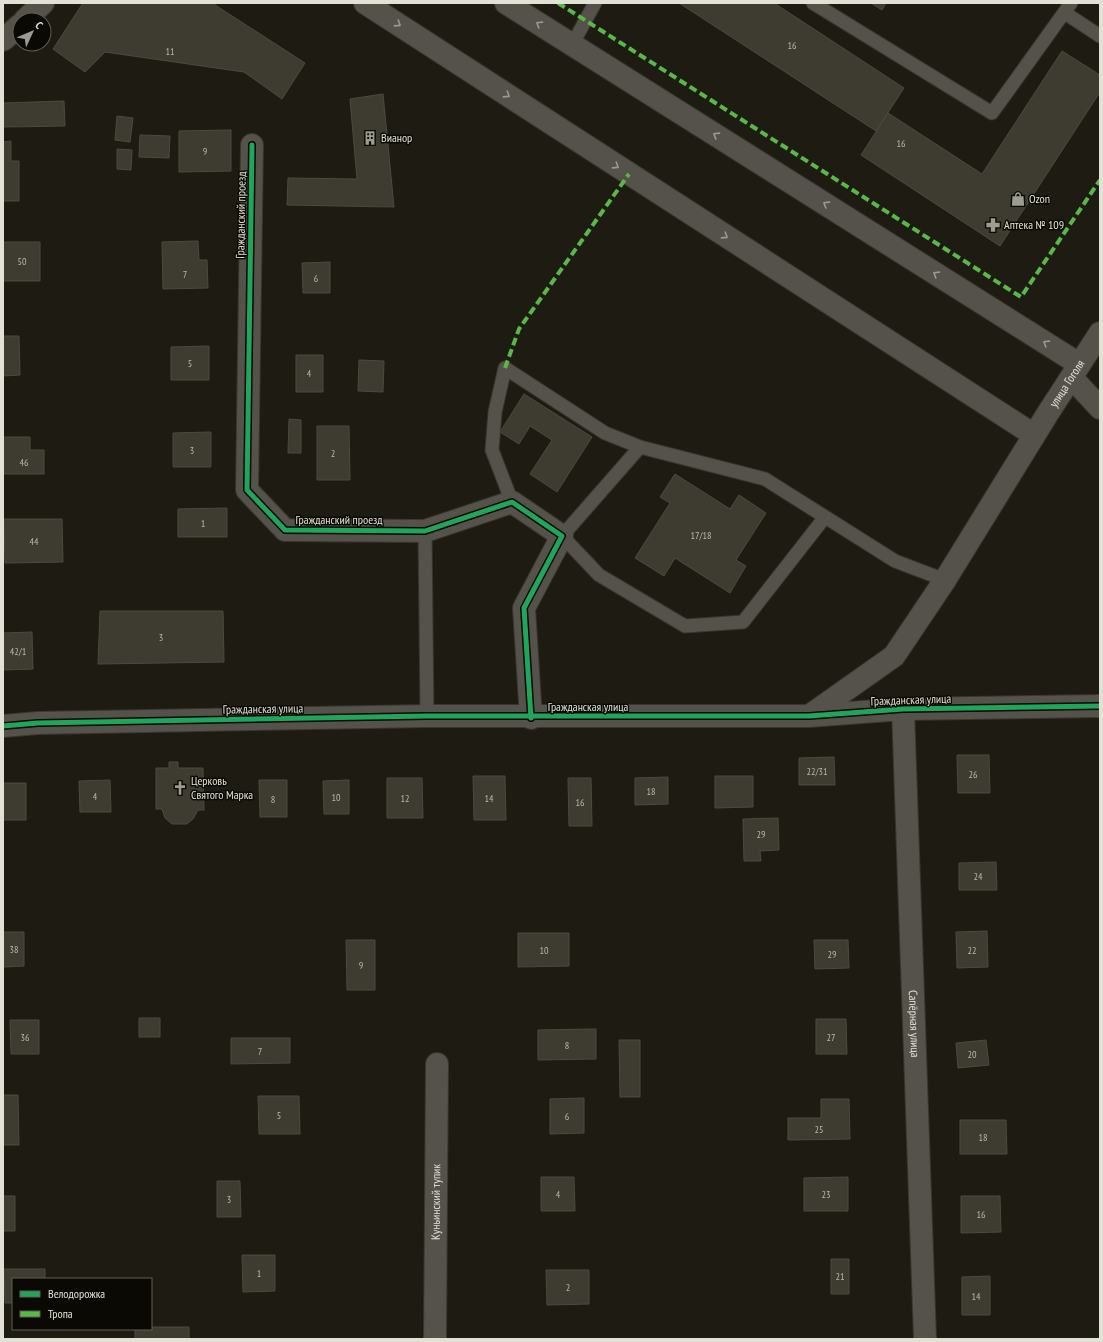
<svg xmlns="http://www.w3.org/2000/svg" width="1103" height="1342" font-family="'PT Sans Narrow',sans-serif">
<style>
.building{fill:#3e3c30;stroke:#4b4a42}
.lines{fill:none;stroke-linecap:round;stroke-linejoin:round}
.service-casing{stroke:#37362f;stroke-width:15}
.minor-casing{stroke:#37362f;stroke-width:24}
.tertiary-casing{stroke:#37362f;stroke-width:24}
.service{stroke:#54524a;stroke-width:13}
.minor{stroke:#54524a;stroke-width:22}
.tertiary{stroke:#54524a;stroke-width:22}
.quiet{stroke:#58b947;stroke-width:4;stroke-dasharray:8 4;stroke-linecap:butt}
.cycleway-casing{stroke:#0a0903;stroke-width:8}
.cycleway{stroke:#20a55d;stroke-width:5}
.oneway{stroke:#9b9a90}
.labels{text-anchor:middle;stroke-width:3;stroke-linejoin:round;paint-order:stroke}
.number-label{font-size:10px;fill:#b9b8ac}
.poi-label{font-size:12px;fill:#e2e1d5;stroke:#0a0903;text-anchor:start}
.street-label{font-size:12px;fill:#e2e1d5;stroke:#0a0903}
</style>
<rect width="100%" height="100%" fill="#1e1c12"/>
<path class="building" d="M83 3H212L305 63 282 99 244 72 105 52 85 72 53 49Z
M679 3H774L904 88 876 131Z
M871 3H886L882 10Z
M1062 51 1100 75V92L1000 246 861 155 888 113 982 174Z
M383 94 394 207 287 205 288 178 357 179 350 99Z
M64 101 65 126 3 127V103Z
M117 116 133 118 130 142 115 140Z
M231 130V171L179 172V131Z
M140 135 170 136 169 158 139 157Z
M11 141V161H19V201H3V142Z
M117 149 132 150 131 170 117 169Z
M198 241 199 260H207L208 288 163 289 162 242Z
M3 242H40V281H3Z
M330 262V293H303L302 263Z
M3 336H19L20 375 3 376Z
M209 346V380H171V347Z
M296 355H323V392H296Z
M359 360 384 361 383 392 358 391Z
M524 394 592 437 557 492 530 474 552 440 530 426 519 444 500 432Z
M289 419 301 420V453H288Z
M317 426H349L350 480H317Z
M211 432V467H173V433Z
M3 437H30V450H44V474H3Z
M675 474 730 509 739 495 766 513 736 560 746 566 730 593 675 558 664 576 635 558 670 503 660 497Z
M227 508V537H178V509Z
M4 519H62L63 562 5 563Z
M100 611H223L224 662 98 664Z
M32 632 33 669 3 670V633Z
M957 755H989L990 793H958Z
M834 757 835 785H799V758Z
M169 762H178V768H203L204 810H198L193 819 187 824H172L165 818 162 809H156V768H169Z
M473 776H505L506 820H474Z
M715 776H753V807L715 808Z
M668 777V804L635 805V778Z
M387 778H422L423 818H387Z
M568 778H591L592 826H569Z
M110 780 111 812H80L79 781Z
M259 780H287V817H260Z
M349 780V814H324L323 781Z
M3 783H26V820H3Z
M778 818 779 850 760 851 761 861H744L743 819Z
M996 862 997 890H959V863Z
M987 931 988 967 957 968 956 932Z
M3 932H24V966L3 967Z
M518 933H569V966L518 967Z
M346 940H375V990H347Z
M814 940H848L849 968 815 969Z
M139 1018H160V1037H139Z
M816 1019H846L847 1054H816Z
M10 1020H39V1054H11Z
M596 1029V1059L538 1060V1030Z
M231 1038H290V1063L231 1064Z
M619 1040H640V1097H620Z
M986 1040 989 1065 958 1068 956 1043Z
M3 1095H18L19 1145H3Z
M258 1096H299L300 1134H259Z
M584 1098V1133L550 1134V1099Z
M821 1099H849L850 1139 788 1140V1118H821Z
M960 1120H1006L1007 1154H960Z
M541 1177H574L575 1211H541Z
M848 1177V1211H804V1178Z
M217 1181H240L241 1217H217Z
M3 1196H15V1231H3Z
M961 1196H1000L1001 1232 961 1233Z
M242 1255H275V1291L243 1292Z
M831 1259H849V1294H831Z
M4 1269H45V1279H13V1303H5Z
M546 1270H589V1304L547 1305Z
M990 1276V1315H962V1277Z
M151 1327H189V1339H135V1329H151Z"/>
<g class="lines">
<defs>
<path id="service" d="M813 3 992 113 1071 3
M1065 13 1100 36
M572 45 595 3
M640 447 562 536 599 575 685 626 743 622 825 517
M512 502 492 450 495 412 505 368 605 433 640 447 765 479 895 561 945 580
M425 531 427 716"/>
<g id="minor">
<path d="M365 3 1034 435"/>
<path d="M506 3 1079 364"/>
<path d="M25 20 43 3"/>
<path d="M3 40 20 25"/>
<path d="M252 145 247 490 285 530 425 531 512 502 562 536 524 608 531 718"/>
<path d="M1072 378 1100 408"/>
<path id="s1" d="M903 709 925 1339"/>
<path d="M809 716 903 709 1100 706"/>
<path id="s2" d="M435 1339 437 1064"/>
</g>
<g id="tertiary">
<path id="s3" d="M3 726 38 723 427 716H809L894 656 945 580 1048 413 1100 333"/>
</g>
</defs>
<use href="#service" class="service-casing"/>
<use href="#minor" class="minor-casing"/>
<use href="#tertiary" class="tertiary-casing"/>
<use href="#service" class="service"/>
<use href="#minor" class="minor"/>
<use href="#tertiary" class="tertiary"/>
<path class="quiet" d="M558 3 1021 297 1100 180
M505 368 519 329 629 174"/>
<defs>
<path id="cycleway" d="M252 145 247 490 285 530 425 531 512 502 562 536 524 608 531 718
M3 726 38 723 427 716H809L903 709 1100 706"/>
</defs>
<use href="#cycleway" class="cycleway-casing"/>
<use href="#cycleway" class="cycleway"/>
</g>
<defs><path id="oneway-chevron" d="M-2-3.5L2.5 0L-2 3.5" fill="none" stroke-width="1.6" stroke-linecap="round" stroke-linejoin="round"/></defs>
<g class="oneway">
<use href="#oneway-chevron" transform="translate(398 24) rotate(33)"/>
<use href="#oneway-chevron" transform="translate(539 24) rotate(-148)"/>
<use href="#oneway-chevron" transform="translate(507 95) rotate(33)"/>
<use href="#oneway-chevron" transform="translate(716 135) rotate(-148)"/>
<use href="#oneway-chevron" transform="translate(616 166) rotate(33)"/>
<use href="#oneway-chevron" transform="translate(826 204) rotate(-148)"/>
<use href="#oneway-chevron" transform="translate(725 236) rotate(33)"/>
<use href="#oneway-chevron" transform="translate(936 274) rotate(-148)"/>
<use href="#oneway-chevron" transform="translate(1046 343) rotate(-148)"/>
</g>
<defs>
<symbol id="building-bare" viewBox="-9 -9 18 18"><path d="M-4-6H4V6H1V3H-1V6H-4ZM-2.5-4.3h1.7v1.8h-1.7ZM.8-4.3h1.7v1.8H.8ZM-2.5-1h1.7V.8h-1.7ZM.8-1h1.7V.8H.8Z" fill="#9d9c91" stroke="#0a0903" stroke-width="2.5" paint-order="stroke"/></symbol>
<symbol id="shop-bare" viewBox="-9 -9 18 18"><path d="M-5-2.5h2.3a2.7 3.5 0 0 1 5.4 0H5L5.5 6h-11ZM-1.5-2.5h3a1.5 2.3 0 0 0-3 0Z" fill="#9d9c91" stroke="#0a0903" stroke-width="2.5" paint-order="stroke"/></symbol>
<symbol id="pharmacy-bare" viewBox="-9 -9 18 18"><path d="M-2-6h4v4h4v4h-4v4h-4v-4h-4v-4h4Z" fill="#9d9c91" stroke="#0a0903" stroke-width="2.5" paint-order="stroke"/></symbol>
<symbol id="church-bare" viewBox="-9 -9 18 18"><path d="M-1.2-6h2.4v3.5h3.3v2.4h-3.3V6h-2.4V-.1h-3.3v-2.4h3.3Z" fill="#9d9c91" stroke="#0a0903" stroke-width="2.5" paint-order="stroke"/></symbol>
</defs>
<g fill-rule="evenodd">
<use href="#building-bare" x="360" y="128" width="20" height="20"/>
<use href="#shop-bare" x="1008" y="189" width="20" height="20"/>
<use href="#pharmacy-bare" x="983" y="215" width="20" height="20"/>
<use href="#church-bare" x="170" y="778" width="20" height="20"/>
</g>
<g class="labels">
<g class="number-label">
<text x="792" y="49">16</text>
<text x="170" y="55">11</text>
<text x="901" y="147">16</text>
<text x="205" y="155">9</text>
<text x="22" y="265">50</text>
<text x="185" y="278">7</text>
<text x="316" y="282">6</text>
<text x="190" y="367">5</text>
<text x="309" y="377">4</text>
<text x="192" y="454">3</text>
<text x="333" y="457">2</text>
<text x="24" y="466">46</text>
<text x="203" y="527">1</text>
<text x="701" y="539">17/18</text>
<text x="34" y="545">44</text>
<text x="161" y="641">3</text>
<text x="18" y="655">42/1</text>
<text x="817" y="775">22/31</text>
<text x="973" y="778">26</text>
<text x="651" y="795">18</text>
<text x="95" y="800">4</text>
<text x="336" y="801">10</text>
<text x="405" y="802">12</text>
<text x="489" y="802">14</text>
<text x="273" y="803">8</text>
<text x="580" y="806">16</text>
<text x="761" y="838">29</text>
<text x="978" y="880">24</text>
<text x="14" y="953">38</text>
<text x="544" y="954">10</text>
<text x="972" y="954">22</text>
<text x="832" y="958">29</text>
<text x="361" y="969">9</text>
<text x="25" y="1041">36</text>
<text x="831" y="1041">27</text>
<text x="567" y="1049">8</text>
<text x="260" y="1055">7</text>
<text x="972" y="1058">20</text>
<text x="279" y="1119">5</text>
<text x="567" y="1120">6</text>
<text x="819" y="1133">25</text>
<text x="983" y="1141">18</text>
<text x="558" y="1198">4</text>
<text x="826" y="1198">23</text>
<text x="229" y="1203">3</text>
<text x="981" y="1218">16</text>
<text x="259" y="1277">1</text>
<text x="840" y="1280">21</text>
<text x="568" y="1291">2</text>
<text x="976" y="1300">14</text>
</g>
<g class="poi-label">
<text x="381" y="142">Вианор</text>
<text x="1029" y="203">Ozon</text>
<text x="1004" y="229">Аптека № 109</text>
<text x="191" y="785">Церковь<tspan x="191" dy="14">Святого Марка</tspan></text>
</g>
<g class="street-label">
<text transform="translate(241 215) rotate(-89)" y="4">Гражданский проезд</text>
<text dy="4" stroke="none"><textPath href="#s3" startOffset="1233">улица Гоголя</textPath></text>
<text x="339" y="524">Гражданский проезд</text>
<text transform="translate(911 700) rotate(-2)" y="4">Гражданская улица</text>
<text x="588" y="711">Гражданская улица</text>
<text transform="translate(263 709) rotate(-1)" y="4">Гражданская улица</text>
<text dy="4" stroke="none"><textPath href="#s1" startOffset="315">Сапёрная улица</textPath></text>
<text dy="4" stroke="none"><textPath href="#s2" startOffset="137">Куньинский тупик</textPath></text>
</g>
</g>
<rect width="1103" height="1342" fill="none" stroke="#e2e1d5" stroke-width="8"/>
<rect x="12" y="1278" width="140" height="52" fill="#0a0903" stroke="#605f57"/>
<rect x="20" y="1291" width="20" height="6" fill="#20a55d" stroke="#605f57"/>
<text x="48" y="1298" font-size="12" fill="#e2e1d5">Велодорожка</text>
<rect x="20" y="1311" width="20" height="6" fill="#58b947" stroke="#605f57"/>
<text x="48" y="1318" font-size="12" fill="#e2e1d5">Тропа</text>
<g transform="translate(32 32) rotate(46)"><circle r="19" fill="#0a0903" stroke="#605f57"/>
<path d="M0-3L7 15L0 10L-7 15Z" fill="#9d9c91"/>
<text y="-6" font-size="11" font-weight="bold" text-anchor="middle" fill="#e2e1d5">С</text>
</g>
</svg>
